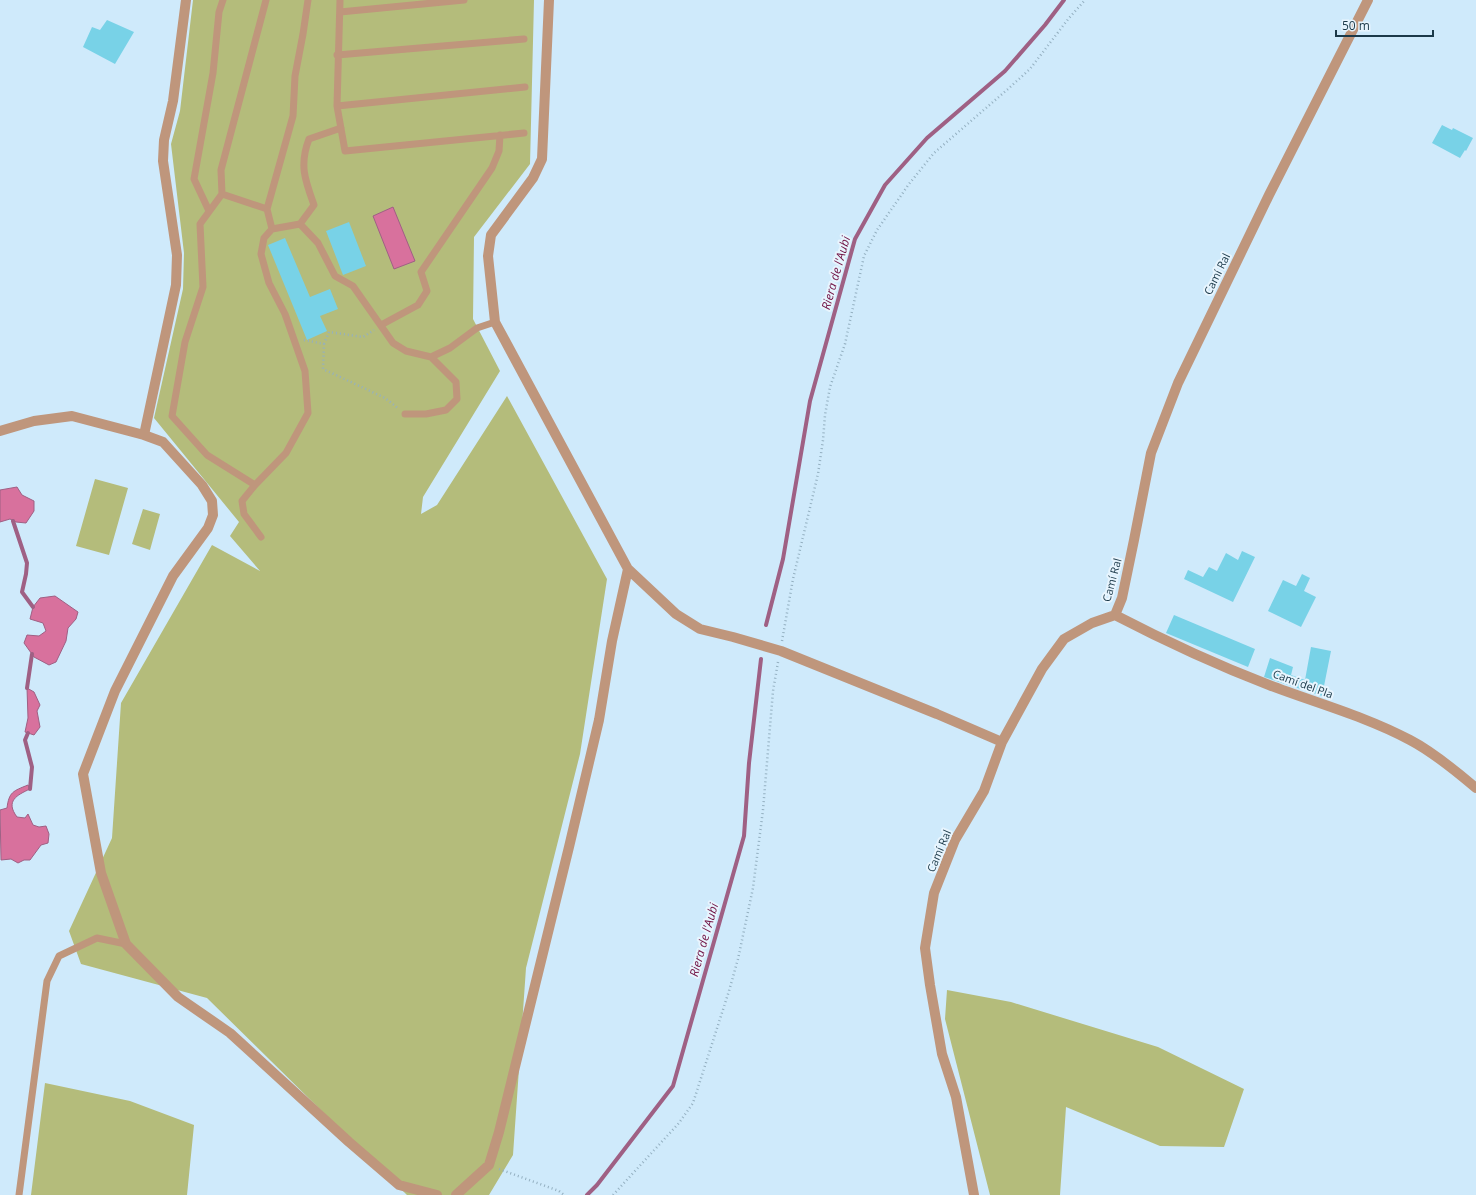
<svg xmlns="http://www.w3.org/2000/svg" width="1476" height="1195" font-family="'Open Sans',sans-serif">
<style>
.green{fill:#b4bc7b}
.water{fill:#d8719d;stroke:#9f6084}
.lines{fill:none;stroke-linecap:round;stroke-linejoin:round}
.stream{stroke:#9f6084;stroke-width:4}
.building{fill:#78d2e7}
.path{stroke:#94b0c1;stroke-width:2.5;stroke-dasharray:1 3;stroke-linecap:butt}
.lane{stroke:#bf967c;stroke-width:7}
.street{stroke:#bf967c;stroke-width:10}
.labels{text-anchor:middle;stroke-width:4;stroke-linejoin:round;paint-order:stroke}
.street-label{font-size:11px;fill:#1b3949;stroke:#e8f5fe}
.water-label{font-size:12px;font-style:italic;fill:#711344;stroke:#e8f5fe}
</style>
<rect width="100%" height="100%" fill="#cfeafb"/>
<path class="green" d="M193 0H534L530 164 474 237 473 319 500 371 423 497 421 514 437 505 507 396 607 579 580 754 526 968 513 1155 489 1195H407L207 998 81 964 69 931 112 838 121 703 212 545 260 571 230 536 239 522 154 418 183 289 184 253 171 144 180 111Z
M95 479 128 488 109 555 76 546Z
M143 509 160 514 150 550 132 544Z
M947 990 1011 1002 1158 1047 1244 1089 1224 1147 1160 1146 1066 1107 1060 1195H990L945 1019Z
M45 1083 130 1101 194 1125 187 1195H31Z"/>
<path class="water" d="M393 207 415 261 394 269 373 216Z
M17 487 22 495 34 501V511L26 523 16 522 10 519 0 522V490Z
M55 596 78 612 76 619 68 628 66 641 56 662 49 665 34 657 24 643 27 635 39 636 46 631 43 623 30 619 33 607 40 598Z
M27 688 34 692 40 705 37 711 40 727 34 735 25 732 28 718Z
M28 785 30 789C17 795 5 801 17 817L25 818 28 814 33 825 39 827 46 826 49 834 48 843 41 845 30 860H24L18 863 11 859 1 860 0 810 7 808C9 792 13 791 28 785Z"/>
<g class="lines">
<path class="stream" d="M13 521 27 563 26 574 22 592 33 607
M766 625 783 559 810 401 855 239 885 185 927 138 1005 71 1045 25 1064 0
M27 688 32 654
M28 733 25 740 32 767 30 789
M587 1195 597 1185 673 1086 744 836 749 763 761 659"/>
</g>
<path class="building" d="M107 20 134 32 115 64 83 47 92 27 100 30Z
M1442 125 1452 130 1453 128 1473 138 1466 151 1465 150 1460 158 1432 143Z
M349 222 366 266 343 275 326 231Z
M285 238 310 297 330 289 338 309 320 316 327 331 307 340 268 245Z
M1242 551 1255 557 1233 602 1184 579 1188 570 1203 577 1209 567 1217 571 1226 553 1238 560Z
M1302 574 1310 578 1304 591 1316 597 1301 627 1268 611 1283 580 1296 586Z
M1174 615 1255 649 1248 667 1166 633Z
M1311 647 1331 651 1322 696 1264 677 1270 658 1293 667 1291 675 1305 680Z"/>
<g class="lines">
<path class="path" d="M304 340 324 344 323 369 385 398 399 409
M324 344 329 332 363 337 374 330
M782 641 793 579 818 474 823 440 825 415 830 387 845 344 864 256 877 230 909 184 934 153 1008 89 1030 69 1069 18 1085 0
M499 1169 559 1191 564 1195
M613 1195 679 1123 693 1103 729 991 738 959 753 888 763 810 773 691 778 662"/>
<path class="lane" d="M340 0 337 106 345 151 524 133
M340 12 464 0
M337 55 524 39
M337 106 525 87
M222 194 221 170 266 0
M209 211 194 179 213 73 219 12 223 0
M300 224 314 205C305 180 299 165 309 139L341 128
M272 229 267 209 293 116 295 76 303 34 308 0
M381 325 418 305 427 291 421 272 492 168 499 151 500 135
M405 414H426L446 410 457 399 456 382 431 357
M255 485 207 455 172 416 185 342 203 287 200 224 222 194 267 209
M261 537 244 514 242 501 255 485 286 453 308 413 305 371 285 314 269 283 261 254 264 238 272 229 300 224 318 243 335 276 353 286 393 343 406 351 431 357 450 348 477 328 495 322
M19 1195 47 981 59 956 97 938 126 944"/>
<path class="street" d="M549 0 542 159 533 178 491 235 488 256 495 322 628 569 676 614 700 629 733 637 781 651 937 714 1002 742
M0 431 34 421 72 416 144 435 163 442 202 485 212 501 213 515 208 528 173 576 115 691 83 774 101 873 126 944 178 997 230 1033 349 1142 399 1185 437 1195
M144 435 176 285 177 255 163 161 164 140 173 101 186 0
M1115 615C1165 641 1217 665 1269 685 1316 703 1365 716 1410 740 1433 752 1456 771 1476 788
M456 1195 489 1165 499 1132 569 847 599 720 612 641 628 569
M974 1195 956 1097 942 1054 930 985 925 948 934 893 955 840 984 791 1002 742 1042 669 1064 639 1092 623 1115 615 1122 598 1134 540 1151 453 1178 383 1269 195 1368 0"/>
</g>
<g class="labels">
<g class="street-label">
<text transform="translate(1217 274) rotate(-64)" y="4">Camí Ral</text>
<text transform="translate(1112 580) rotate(-75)" y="4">Camí Ral</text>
<text transform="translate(1303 684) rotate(20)" y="4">Camí del Pla</text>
<text transform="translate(939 851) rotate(-67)" y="4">Camí Ral</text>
</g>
<g class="water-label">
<text transform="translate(836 273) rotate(-74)" y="4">Riera de l'Aubi</text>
<text transform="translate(704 940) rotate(-74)" y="4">Riera de l'Aubi</text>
</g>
</g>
<path d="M1336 30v6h97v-6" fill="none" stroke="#1b3949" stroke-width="2"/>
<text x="1342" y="30" font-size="12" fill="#1b3949" stroke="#e8f5fe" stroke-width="3" paint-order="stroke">50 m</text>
</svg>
